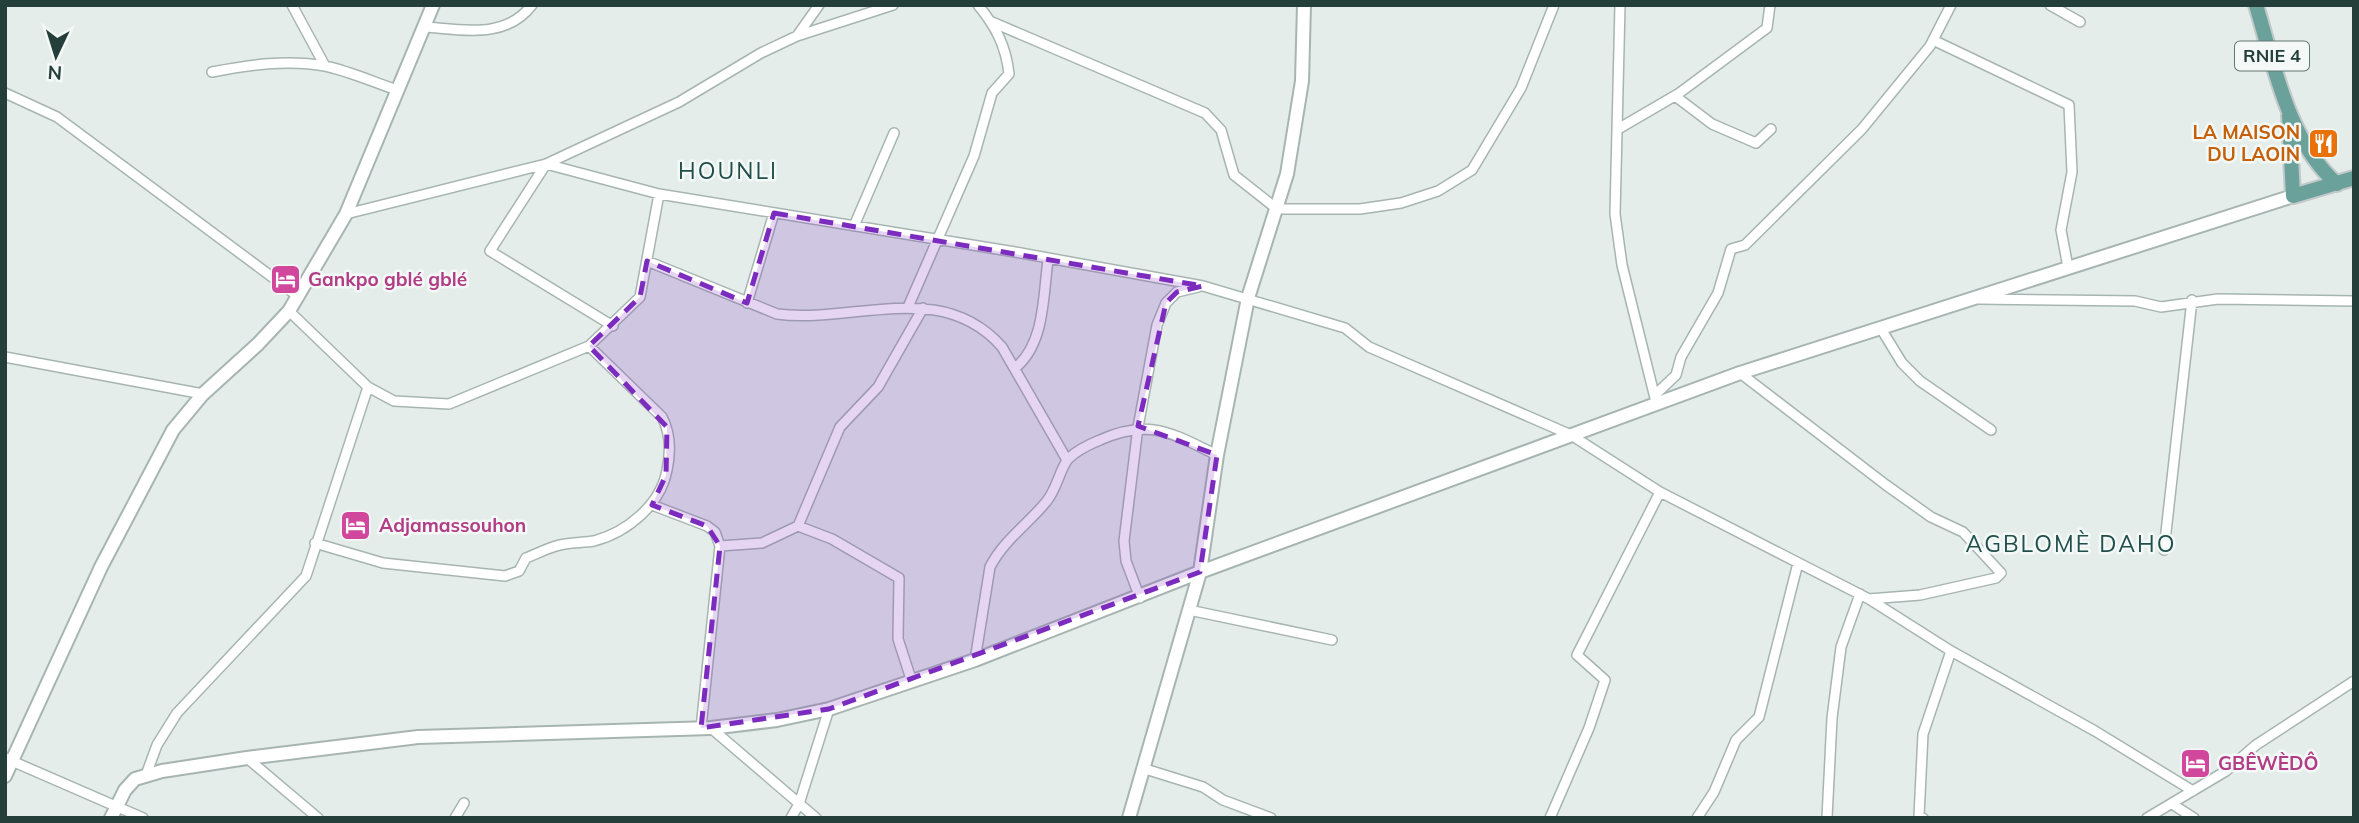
<svg xmlns="http://www.w3.org/2000/svg" width="2359" height="823" font-family="Mulish,sans-serif">
<style>
.lines{fill:none;stroke-linecap:round;stroke-linejoin:round}
.minor-casing{stroke:#a7b5b2;stroke-width:12}
.tertiary-casing{stroke:#a7b5b2;stroke-width:16}
.primary-casing{stroke:#c2c9c8;stroke-width:18}
.minor{stroke:#fff;stroke-width:9}
.tertiary{stroke:#fff;stroke-width:12}
.primary{stroke:#6aa19a;stroke-width:14}
.marked{fill:#7b2cbf;fill-opacity:0.2;stroke:#7b2cbf;stroke-width:5;stroke-dasharray:14 9;stroke-linejoin:round}
.labels{text-anchor:middle;stroke-width:5;stroke-linejoin:round;paint-order:stroke}
.shield{fill:#f4f9f7;stroke:#627673;stroke-width:2}
.shield-label{font-size:18px;font-weight:bold;fill:#243e3a}
.food-label{font-size:19px;font-weight:bold;fill:#c56008;stroke:#f4f9f7;text-anchor:end}
.hotel-label{font-size:19px;font-weight:bold;fill:#b23c85;stroke:#f4f9f7;text-anchor:start}
.quarter-label{font-size:23px;letter-spacing:2px;fill:#204f4b;stroke:#f4f9f7}
</style>
<rect width="100%" height="100%" fill="#e4edea"/>
<g class="lines">
<defs>
<path id="minor" d="M292 5 325 66
M1620 5 1615 214 1622 265 1655 398
M2050 5 2080 22
M992 22 1205 113 1221 130 1234 175 1277 209H1360L1401 203 1438 191 1472 170 1521 88 1554 5
M426 27C464 30 506 39 532 5
M797 36 819 5
M1933 40 2069 105 2072 172 2061 230 2068 267
M212 72C248 65 288 59 325 66 349 71 373 82 397 90
M5 93 57 117 299 297
M1675 96 1712 124 1756 143 1771 129
M1618 129 1678 94 1767 28 1770 5
M546 164 659 194 1015 252 1203 286 1345 328 1369 347 1571 435 1660 492 1869 599 1951 651 2095 731 2193 791
M546 164 490 251 613 326
M346 214 546 164 679 102 761 53 797 36 893 5
M854 226 894 133
M647 261 777 314C854 324 941 278 1002 347L1067 460
M1979 299 2135 301 2161 307 2218 299 2354 301
M747 303 774 213
M908 307 974 156 992 93 1009 74C1006 46 996 27 978 5
M289 311 368 387 394 401 449 404 589 346 640 297 659 194
M1880 327 1902 363 1920 381 1991 430
M5 357 203 394
M1015 368C1045 344 1043 296 1048 260
M1740 373 1886 485 1931 517 1963 532 2001 573 1996 578 1920 595 1869 599
M1655 395 1676 375 1681 357 1718 293 1731 249 1745 245 1862 129 1930 46 1951 5
M652 505 707 526 715 532 720 546 762 543 798 526 840 427 878 387 923 308
M798 526 832 539 899 578 898 639 912 682
M315 543 383 563 505 576 519 571 526 558C536 554 546 549 556 546 568 542 581 543 594 541 628 532 661 504 667 470 671 451 671 434 662 417L589 346
M2164 550 2192 300
M1140 598 1126 561 1124 541 1138 427 1157 325 1166 303 1177 292 1198 287
M1189 610 1332 640
M975 660 990 567C1003 541 1028 524 1046 502 1057 489 1059 471 1068 459 1076 451 1090 444 1100 440 1150 418 1171 433 1217 455
M701 728 720 546
M711 728 816 818
M5 758 143 818
M247 758 318 818
M1142 768 1203 787 1223 800 1271 818
M146 775 157 745 177 713 306 576 368 387
M2172 804 2194 818
M455 818 464 803
M791 818 799 804 829 709
M1550 818 1589 728 1605 680 1577 655 1660 492
M1697 818 1714 792 1736 740 1759 717 1798 563
M1827 818 1832 718 1841 647 1860 594
M1923 818 1919 816 1923 734 1951 651
M2147 818 2226 771 2256 745 2354 681"/>
<path id="tertiary" d="M5 776 101 567 173 430 203 394 258 344 289 311 346 214 433 5
M111 818 125 790 135 779 162 771 247 758 418 737 711 728 777 720 829 709 975 660 1200 572 1740 373 2293 196
M1129 818 1200 572 1217 455 1248 298 1287 174 1302 81 1304 5"/>
<path id="primary" d="M2256 5C2274 65 2288 141 2337 184
M2289 115 2293 196 2354 178"/>
</defs>
<use href="#minor" class="minor-casing"/>
<use href="#tertiary" class="tertiary-casing"/>
<use href="#primary" class="primary-casing"/>
<use href="#minor" class="minor"/>
<use href="#tertiary" class="tertiary"/>
<use href="#primary" class="primary"/>
</g>
<path class="marked" d="M774 213 1203 286 1177 292 1166 303 1138 426 1217 455 1200 572 829 709 701 728 720 546 707 526 652 505 666 475 667 427 589 346 640 297 647 261 747 303Z"/>
<defs>
<symbol id="restaurant-square" viewBox="-11 -11 22 22"><rect x="-9" y="-9" width="18" height="18" rx="4" fill="#e8710a" stroke="#f4f9f7"/><path d="M-5-6h1v4h1v-4h1v4h1v-4h1v5L-1.5 .5V6h-2V.5L-5-1ZM5-6V6H3V1.5H1.5Q1.5-4 5-6Z" fill="#fff"/></symbol>
<symbol id="hotel-square" viewBox="-11 -11 22 22"><rect x="-9" y="-9" width="18" height="18" rx="4" fill="#d1479c" stroke="#f4f9f7"/><path d="M-6-4.5h1.5V1H6V5H4.5V3h-9V5H-6ZM-4 0a1.8 1.8 0 1 1 3.6 0ZM.5 0V-2.5h3Q6-2.5 6 0Z" fill="#fff"/></symbol>
</defs>
<g fill-rule="evenodd">
<use href="#restaurant-square" x="2306" y="126" width="35" height="35"/>
<use href="#hotel-square" x="268" y="262" width="35" height="35"/>
<use href="#hotel-square" x="338" y="508" width="35" height="35"/>
<use href="#hotel-square" x="2178" y="746" width="35" height="35"/>
</g>
<g class="labels">
<rect class="shield" x="2235" y="41.5" width="74" height="29" rx="5"/>
<g class="shield-label">
<text x="2272" y="62">RNIE 4</text>
</g>
<g class="food-label">
<text x="2300" y="139">LA MAISON<tspan x="2300" dy="22">DU LAOIN</tspan></text>
</g>
<g class="hotel-label">
<text x="308" y="286">Gankpo gblé gblé</text>
<text x="379" y="532">Adjamassouhon</text>
<text x="2218" y="770">GBÊWÈDÔ</text>
</g>
<g class="quarter-label">
<text x="728" y="179">HOUNLI</text>
<text x="2071" y="552">AGBLOMÈ DAHO</text>
</g>
</g>
<rect width="2359" height="823" fill="none" stroke="#243e3a" stroke-width="14"/>
<g transform="translate(56 56) rotate(184)" stroke="#f4f9f7" stroke-width="5" paint-order="stroke">
<path d="M0-5L12 26L0 18L-12 26Z" fill="#243e3a"/>
<text y="-10" font-size="19" font-weight="bold" text-anchor="middle" fill="#243e3a">N</text>
</g>
</svg>
